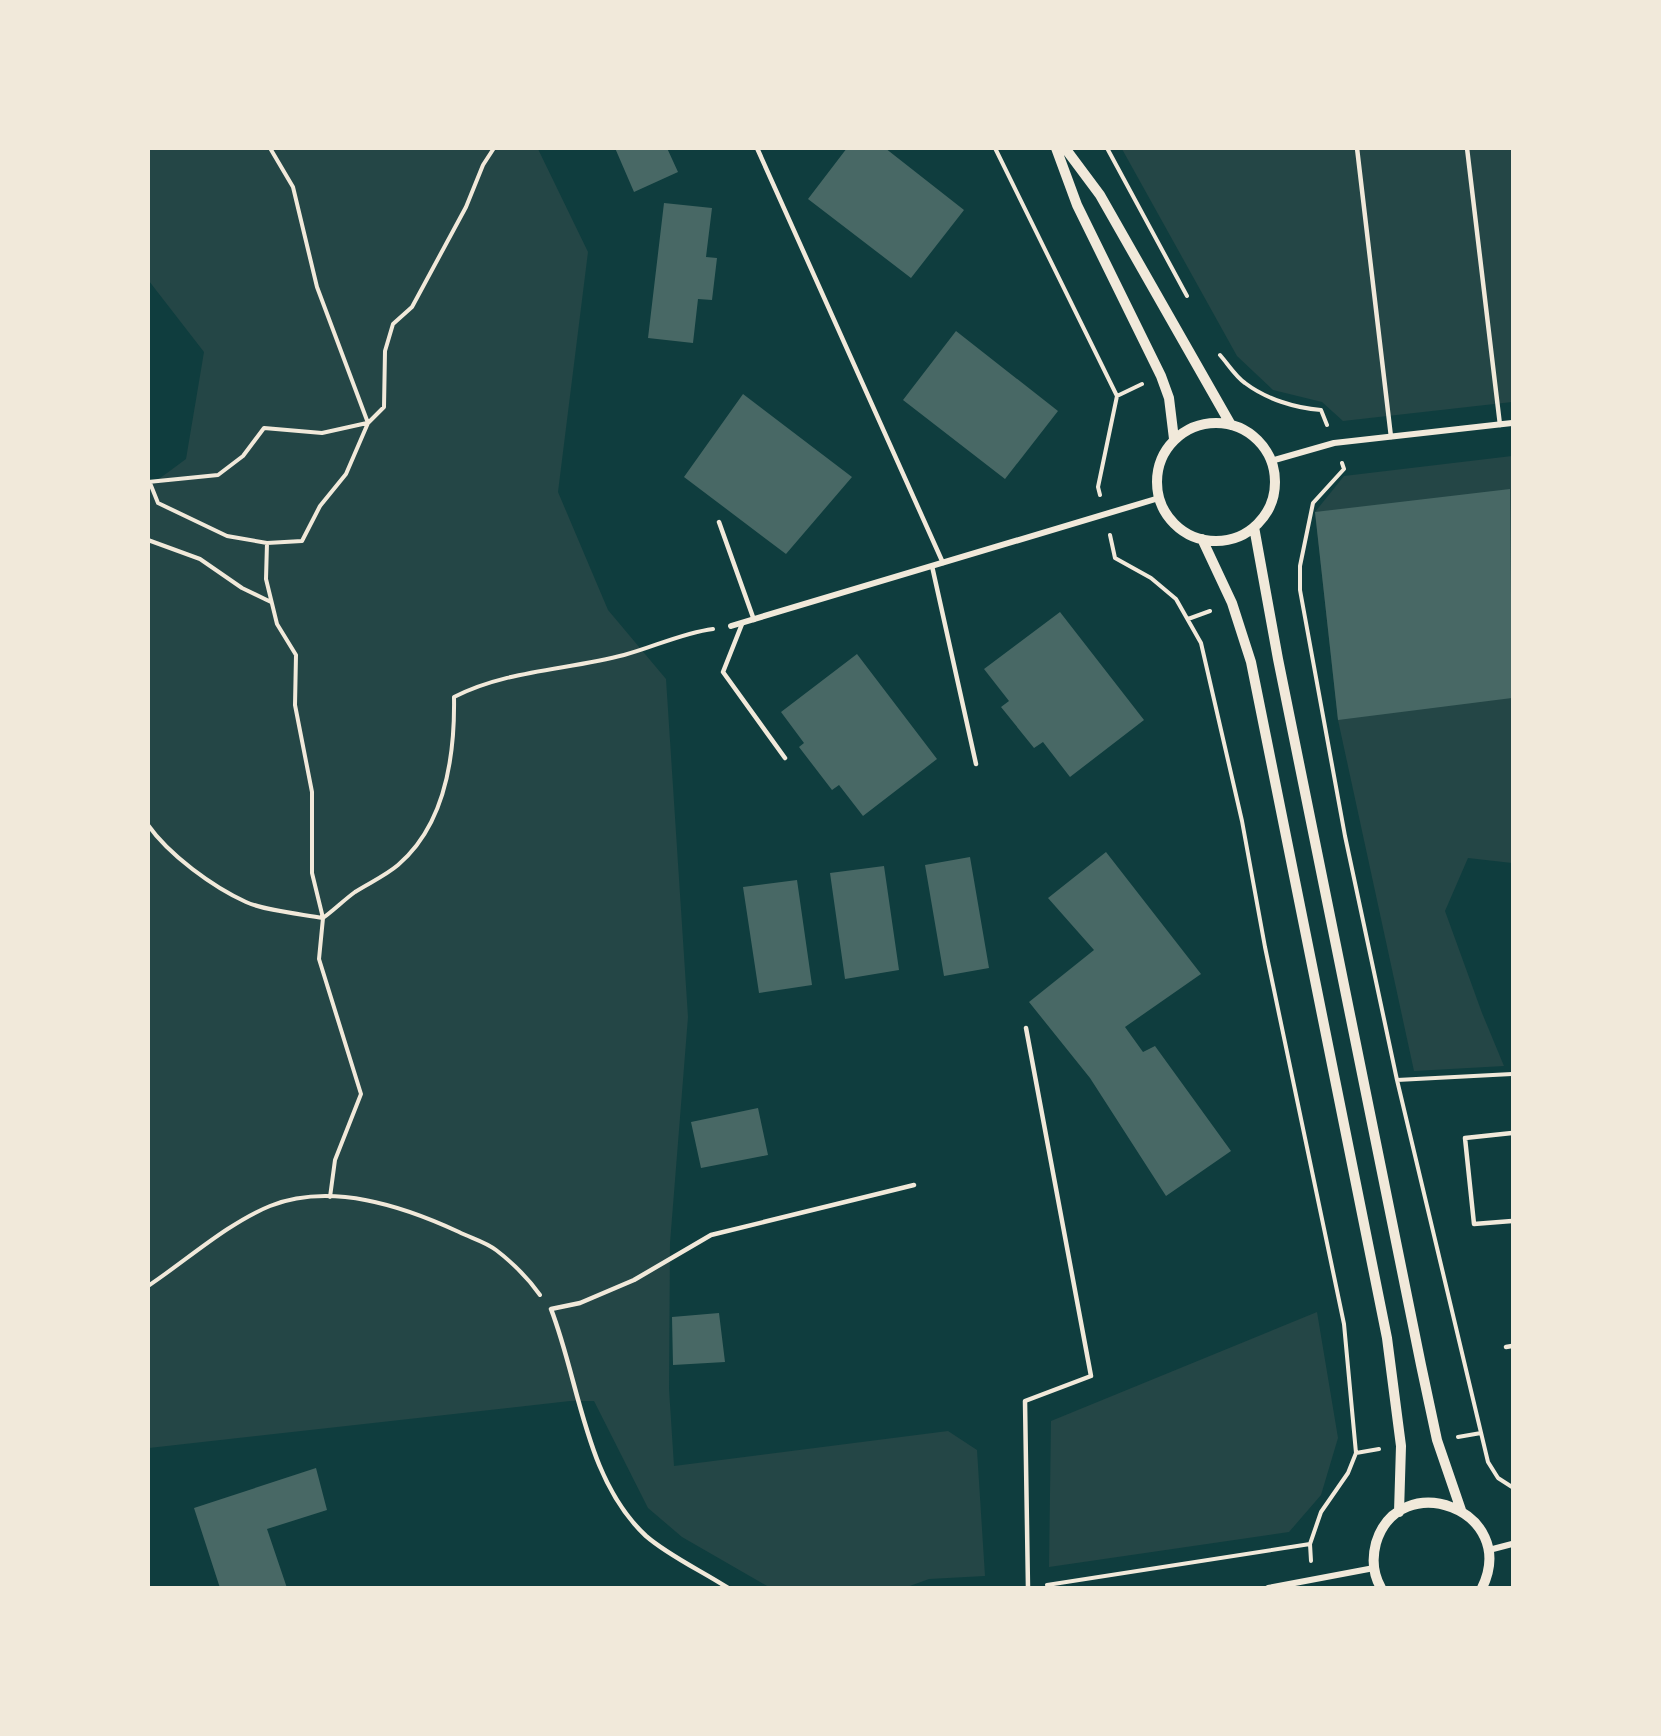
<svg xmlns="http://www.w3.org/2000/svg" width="1661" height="1736" font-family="Signika,sans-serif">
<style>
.green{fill:#244646}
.building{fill:#486865}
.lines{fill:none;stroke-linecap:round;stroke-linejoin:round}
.path{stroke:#f1e9da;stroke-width:4}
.service{stroke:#f1e9da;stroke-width:4.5}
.minor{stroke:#f1e9da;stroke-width:6}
.tertiary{stroke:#f1e9da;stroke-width:10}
</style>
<rect width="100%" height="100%" fill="#0f3d3e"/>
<path class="green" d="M149 149H538L588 252 558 492 608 610 666 679 688 1017 670 1243 669 1389 674 1466 948 1431 977 1450 985 1576 929 1579 907 1587H769L682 1537 648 1508 594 1401H570L149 1448 148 487 186 459 204 352 149 281Z
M1122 149H1512V402L1343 421 1322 402 1273 390 1237 356Z
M1512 456V863L1468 858 1445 911 1482 1013 1504 1066 1414 1071 1338 720 1315 512 1344 476Z
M1317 1312 1338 1438 1321 1495 1289 1532 1049 1567 1051 1421Z"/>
<path class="building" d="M615 148H667L678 172 634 192Z
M847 148H885L964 210 911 278 808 199Z
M664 203 712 208 706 257 717 258 712 300 698 299 693 343 648 338Z
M956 331 1058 411 1005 479 903 400Z
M743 394 852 477 786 554 684 477Z
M1510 489 1512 698 1338 720 1315 512Z
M1060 612 1144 720 1070 777 1043 742 1034 748 1001 707 1009 701 984 669Z
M857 654 937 759 863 816 839 785 832 790 799 747 804 743 781 712Z
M1106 852 1201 974 1125 1027 1143 1052 1155 1046 1231 1151 1166 1196 1090 1078 1029 1002 1094 950 1048 898Z
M970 857 989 968 944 976 925 865Z
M884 866 899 970 845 979 830 873Z
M797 880 812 985 759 993 743 887Z
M758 1108 768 1155 701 1168 691 1122Z
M719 1313 725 1362 673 1365 672 1317Z
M316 1468 327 1510 267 1529 287 1588H220L194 1508Z"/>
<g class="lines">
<path class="path" d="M270 148 293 187 317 287 368 423
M995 148 1117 396 1098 487 1100 495
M1107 148 1187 296
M1220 355C1228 364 1235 376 1245 383 1266 399 1295 408 1321 410L1327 425
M1117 396 1142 384
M1342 463 1344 469 1313 503 1300 566V590L1345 836 1397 1080 1488 1462 1498 1478 1512 1487
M148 482 218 475 243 456 264 428 322 433 367 423
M150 483 158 503 227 536 267 543 302 541 320 506 346 474 368 423 384 407 385 351 393 324 412 307 466 207 483 165 494 148
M1110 535 1115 558 1151 578 1176 599 1201 643 1242 821 1265 947 1344 1324 1356 1453 1348 1473 1321 1512 1310 1544 1311 1561
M148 540 200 559 242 588 271 602
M267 543 266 579 277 624 296 655 295 705 312 792V873L323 918 319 959 361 1094 335 1160 330 1197
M1188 619 1210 611
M148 825C169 855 213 887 246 902 266 911 301 914 323 918 334 910 344 900 355 892 369 883 385 876 398 865 446 824 455 756 454 697 507 670 567 670 624 655 654 647 682 633 713 629
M1397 1080 1512 1074
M148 1286C187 1260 228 1223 270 1206 331 1182 403 1206 459 1232 471 1238 486 1242 496 1250 513 1263 528 1278 540 1295
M1458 1437 1481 1433
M1356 1453 1379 1449
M1047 1585 1310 1544"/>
<path class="service" d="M757 148 943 563
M1357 148 1391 437
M1467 148 1500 425
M719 522 754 620
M932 566 976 764
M742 624 723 672 785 758
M1026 1028 1091 1376 1025 1401 1028 1588
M1512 1133 1465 1138 1474 1224 1512 1221
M1506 1347 1512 1346
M728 1588C702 1571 669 1556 646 1536 585 1479 580 1384 551 1309L580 1303 634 1280 711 1235 914 1185"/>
<path class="minor" d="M1271 461 1334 443 1512 423
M731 626 1159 498
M1489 1550 1512 1544
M1268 1588 1374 1568"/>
<path class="tertiary" d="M1056 148 1077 205 1161 376 1169 398 1174 439
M1065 148 1100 195 1231 425
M1157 482a59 59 0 1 1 118 0a59 59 0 1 1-118 0Z
M1254 527 1278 659 1421 1365 1437 1440 1461 1510
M1202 539 1232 603 1251 662 1387 1338 1401 1446 1399 1512
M1381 1588C1373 1574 1372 1558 1376 1543 1399 1466 1520 1510 1482 1588"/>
</g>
<rect width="1661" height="1736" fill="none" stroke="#f1e9da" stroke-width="300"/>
</svg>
